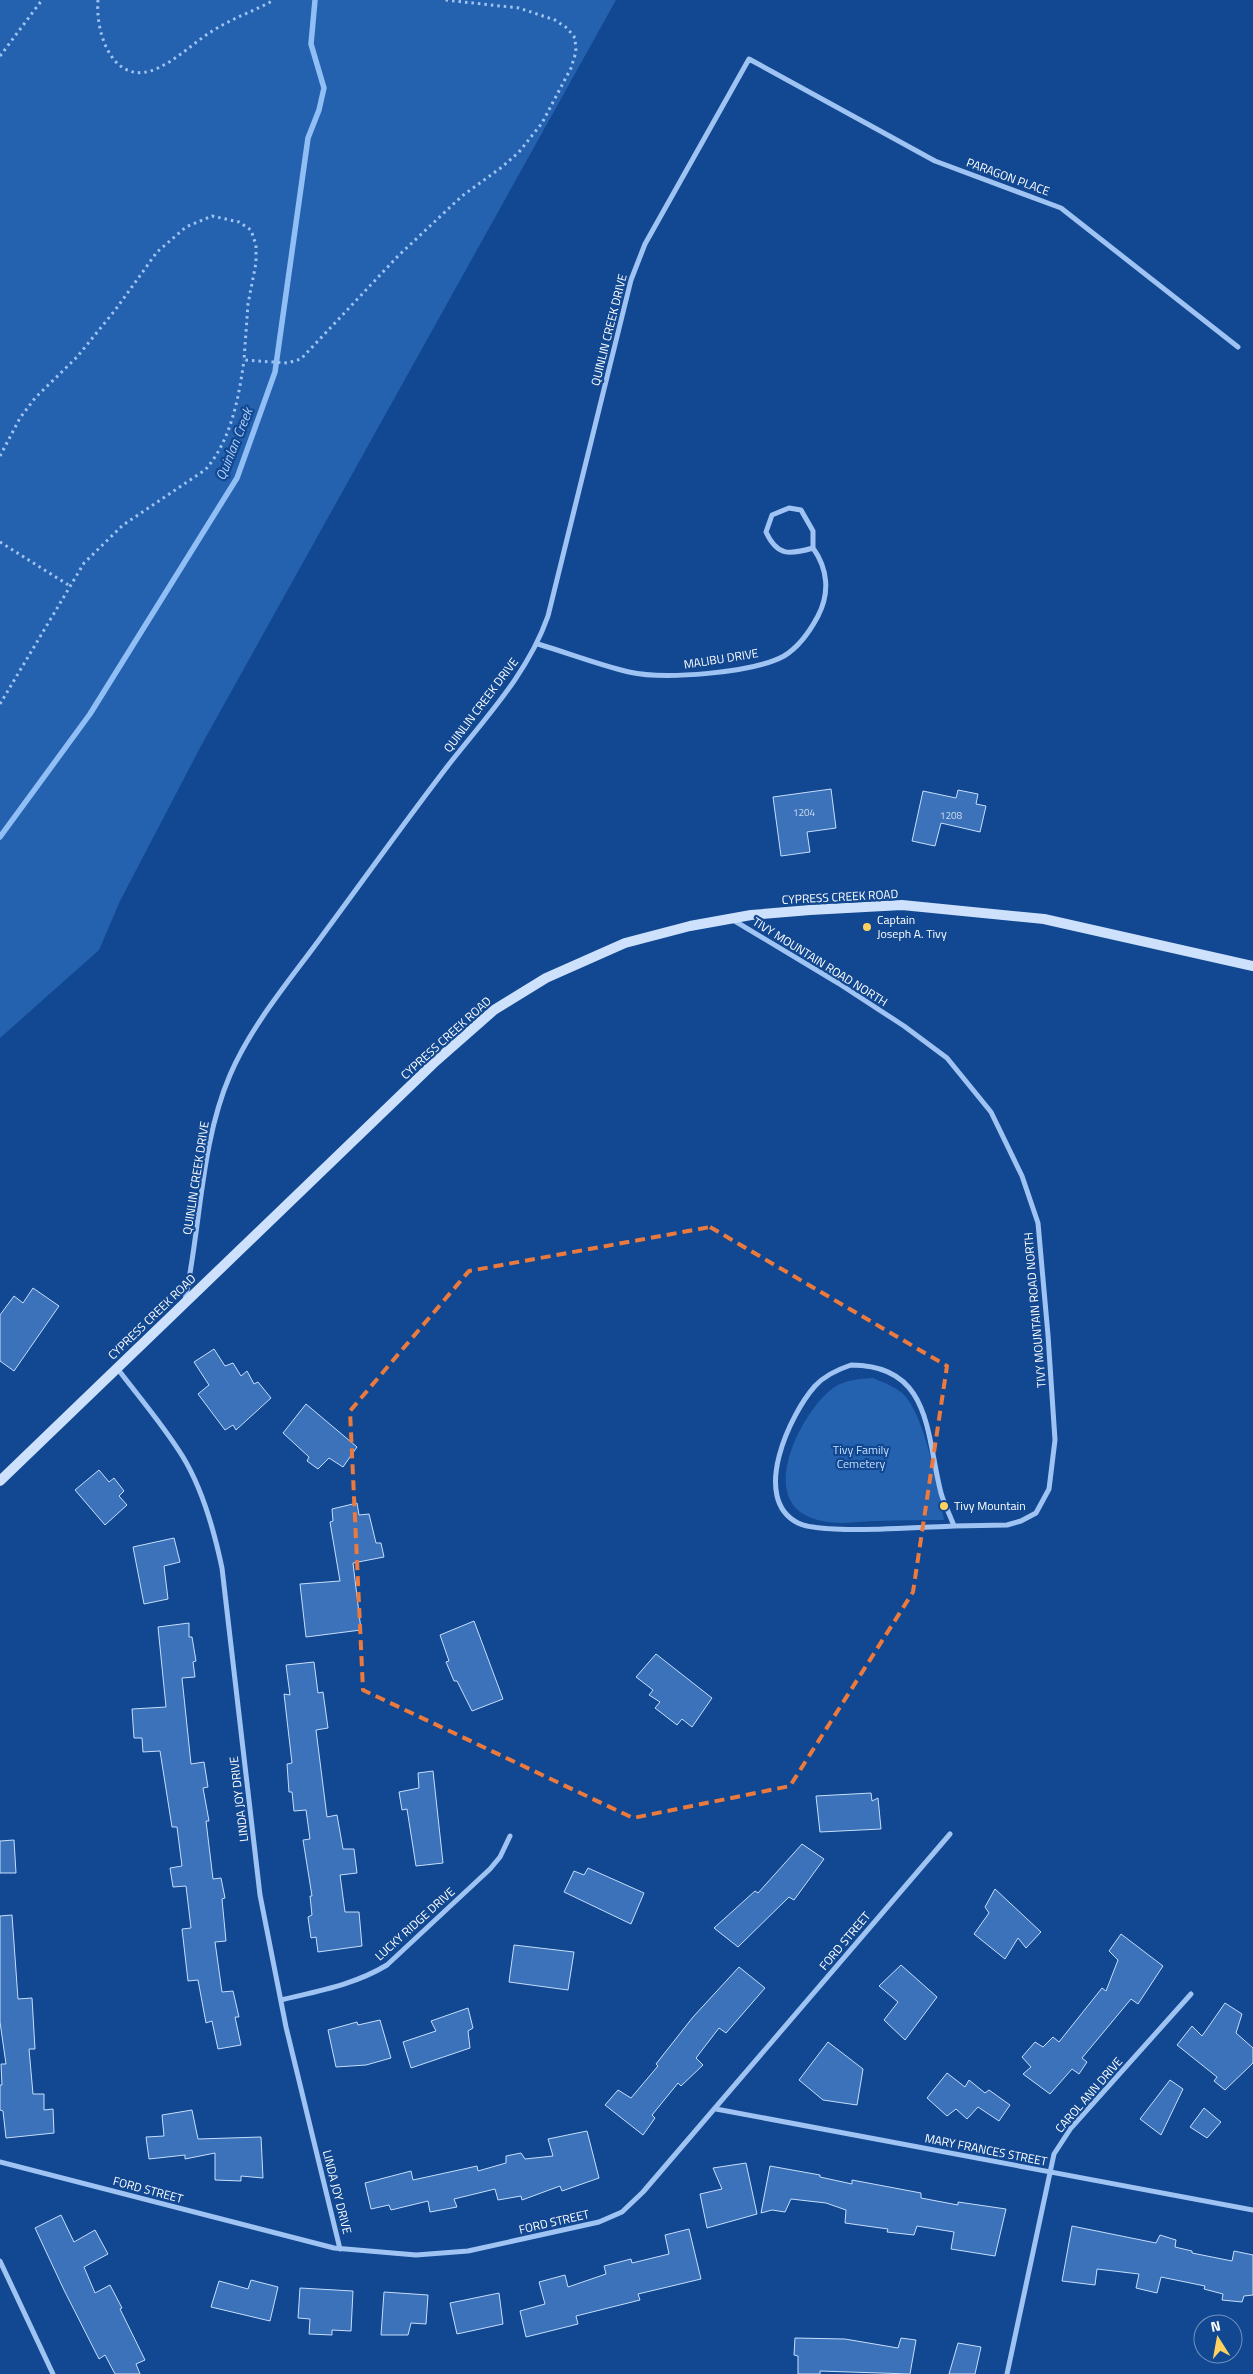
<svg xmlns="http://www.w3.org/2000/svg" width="1253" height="2374" font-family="'Titillium Web',sans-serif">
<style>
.green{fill:#2462b0}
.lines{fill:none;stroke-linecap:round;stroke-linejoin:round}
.stream{stroke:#90bef5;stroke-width:5.5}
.building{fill:#3b72b9;stroke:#c6defd}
.path{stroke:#9fc3f2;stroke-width:3;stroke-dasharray:2.5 4;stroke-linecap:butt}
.minor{stroke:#9fc3f2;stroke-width:5}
.secondary{stroke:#cde1fc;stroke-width:10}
.marked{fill:none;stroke:#ed7a3d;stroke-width:4;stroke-dasharray:10 6;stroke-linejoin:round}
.poi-dot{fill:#ffd25f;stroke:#124891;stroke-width:2}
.labels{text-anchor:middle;stroke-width:4.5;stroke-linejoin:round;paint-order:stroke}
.number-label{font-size:10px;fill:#cedcee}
.street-label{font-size:12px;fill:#fff;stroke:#124891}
.poi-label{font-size:12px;fill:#fff;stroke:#124891;text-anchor:start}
.park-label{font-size:12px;fill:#c6defd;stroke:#124891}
.water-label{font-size:14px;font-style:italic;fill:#abcef9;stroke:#124891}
</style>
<rect width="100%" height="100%" fill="#124891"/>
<path class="green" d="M0 0H616L202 744 120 901 99 950 0 1038Z
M873 1378C884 1383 899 1388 906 1397 926 1422 938 1488 944 1520 921 1520 898 1520 875 1521 851 1522 828 1527 805 1515 760 1491 804 1409 833 1388 844 1380 859 1379 873 1378Z"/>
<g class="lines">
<path class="stream" d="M0 837 90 714 237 478 275 372 308 138 319 110 324 88 311 44 315 0"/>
</g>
<path class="building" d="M831 789 836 828 807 832 810 852 781 856 773 797Z
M958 790 978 794 976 804 986 806 980 832 941 823 935 846 912 841 923 791 956 798Z
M33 1288 59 1306 14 1371 0 1361V1315L14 1296 23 1303Z
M214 1349 225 1366 233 1363 241 1376 247 1371 254 1384 258 1382 271 1398 236 1430 233 1425 225 1430 198 1394 209 1385 194 1362Z
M306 1404 357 1447 343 1467 329 1458 318 1469 307 1461 309 1457 283 1433Z
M99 1470 109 1482 114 1478 124 1491 119 1496 127 1505 105 1525 75 1490Z
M357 1503 359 1515 369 1514 376 1543H381L384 1557 353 1563 361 1630 306 1637 300 1584 340 1581 330 1522 333 1521 332 1509Z
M174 1538 180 1562 164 1566 168 1599 144 1604 133 1547Z
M474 1621 503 1699 472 1711 457 1681H454L446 1662 449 1661 440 1635Z
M189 1623V1637H192L196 1661 193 1662 195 1677 182 1678 191 1764 204 1762 208 1787 203 1788 209 1821H206L213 1879 221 1878 225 1898 222 1899 226 1941 215 1942 222 1992 233 1991 239 2017H235L241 2045 218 2049 212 2021 206 2023 198 1980 188 1981 182 1929 191 1928 186 1886 173 1887 170 1868 182 1866 177 1827H172L160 1751 143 1752 142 1738H134L132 1709 166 1707 158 1627Z
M656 1654 712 1698 692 1727 682 1719 677 1725 655 1708 660 1702 649 1695 653 1690 636 1677Z
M314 1662 318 1693 323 1692 328 1728 316 1730 327 1817 337 1815 343 1849H354L357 1873 340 1875 345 1912H359L362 1946 318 1952 316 1937 311 1938 308 1917 312 1915 310 1896H312L303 1840 310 1839 306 1810 294 1811 292 1792H289L287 1764 292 1763 284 1694 290 1695 286 1665Z
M433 1771 443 1863 416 1866 407 1809 402 1810 399 1792 419 1788 418 1773Z
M871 1793 872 1801 878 1798 881 1829 820 1832 816 1796Z
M14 1840 16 1873H0V1841Z
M802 1844 824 1859 794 1900 789 1897 738 1947 714 1928 755 1891 758 1893Z
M588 1868 644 1893 631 1924 564 1892 574 1871 584 1875Z
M995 1889 1041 1932 1026 1948 1018 1938 1005 1959 974 1934 989 1913 985 1907Z
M12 1915 18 1999 32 1998 35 2049H29L33 2094H44V2110L53 2109 54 2133 6 2138 3 2111 0 2110V2085H2L1 2064H6L0 2022V1916Z
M1121 1934 1163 1966 1138 2004 1131 1999 1082 2058 1087 2062 1079 2074 1072 2069 1050 2094 1023 2074 1031 2067 1022 2057 1035 2042 1043 2047 1053 2037 1059 2042 1102 1988 1106 1991 1118 1960 1109 1951Z
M514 1945 574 1952 568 1990 509 1982Z
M901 1965 937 1997 905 2040 884 2020 898 2002 879 1986Z
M739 1967 765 1988 726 2033 719 2028 696 2058 703 2065 681 2086 678 2083 652 2115 655 2118 643 2135 605 2105 618 2090 631 2098 658 2066 656 2064 693 2017Z
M1225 2003 1242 2014 1236 2033 1253 2048V2063L1225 2090 1214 2081 1217 2077 1177 2045 1192 2026 1202 2036Z
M468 2008 473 2028 468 2031 470 2048 411 2068 403 2042 436 2031 431 2021Z
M380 2020 391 2058 366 2065 336 2067 328 2030 357 2022 358 2025Z
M828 2042 863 2069 857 2105 823 2100 799 2080Z
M947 2073 965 2087 969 2080 985 2093 989 2090 1010 2105 999 2121 978 2107 967 2119 956 2109 947 2116 927 2098Z
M1170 2080 1183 2089 1161 2135 1140 2119Z
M1204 2108 1221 2122 1207 2138 1190 2127Z
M192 2110 198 2139 261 2137 263 2178 241 2176V2181L215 2180V2153L185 2159V2155L149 2159 146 2137 164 2136 162 2115Z
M587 2131 599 2178 562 2191 560 2186 522 2200 521 2196 498 2200 495 2189 454 2199 457 2207 430 2212 428 2201 391 2210 389 2205 371 2209 365 2183 411 2171 413 2180 477 2166 478 2171 506 2163V2156L521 2153 525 2159 553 2156 548 2139Z
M746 2163 757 2214 707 2228 700 2194 722 2189 713 2168Z
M770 2166 820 2175V2177L852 2184V2180L921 2193V2198L958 2205V2202L1006 2209 995 2256 951 2249 954 2232 917 2226 914 2235 887 2232 888 2229 845 2223 846 2210 826 2203 791 2199 785 2212 772 2210 761 2213Z
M61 2215 74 2242 95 2230 108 2254 84 2267 95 2293 110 2285 122 2308 120 2309 145 2360 136 2364 140 2374H115L105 2355 99 2359 64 2290 35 2228Z
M1072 2226 1156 2243 1160 2235 1176 2240 1175 2247 1192 2251V2253L1232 2261 1234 2251 1253 2255V2295L1244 2296 1242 2302 1222 2300 1223 2294 1204 2289 1205 2286 1161 2277 1157 2293 1136 2288 1139 2274 1097 2269 1095 2285 1062 2281Z
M689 2229 701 2279 638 2294 640 2300 576 2316 578 2324 526 2337 520 2311 545 2304 539 2282 565 2275 568 2287 606 2274 604 2266 631 2259 632 2263 669 2254 665 2235Z
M251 2280 278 2287 270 2321 211 2307 219 2281 248 2289Z
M300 2288 353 2291 351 2331 332 2330V2335L309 2334 310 2319 298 2318Z
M384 2292 428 2295 426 2324 411 2323 408 2335H381Z
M499 2293 503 2324 457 2334 450 2303Z
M795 2338 845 2339 898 2348 901 2338 916 2340 910 2374 820 2371V2374H798V2356L794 2355Z
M958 2343 981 2347 975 2374H949Z"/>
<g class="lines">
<path class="path" d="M98 0C95 34 114 89 158 68 180 58 197 39 219 27 236 17 256 10 274 0
M0 56 42 0
M0 456 20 418 35 398 77 357 116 309 157 252 186 227 212 216 239 222 251 230 256 245V263L248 304 244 360 287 363 301 359 398 256 462 196 502 167 519 152 542 123 571 68 576 52 575 38 567 28 555 20 519 8 445 0
M0 542 70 586
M0 704 84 563 123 525 205 470C231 441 239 397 244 360"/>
<path class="minor" d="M789 508 801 510 813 531V548C789 555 777 556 766 532L772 515Z
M538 644C568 653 599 665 629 672 664 680 753 673 784 656 799 647 810 631 818 616 830 593 828 569 813 548
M733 920 838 983 904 1026 947 1058 991 1112 1022 1176 1038 1223 1048 1335 1055 1440 1049 1489 1036 1513 1021 1521 1007 1525 954 1526
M185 1300C201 1226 200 1145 230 1075 252 1024 290 980 322 936 365 878 406 820 450 763 487 716 528 673 548 616L631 280 645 244 749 59 935 161 1061 208 1238 347
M851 1365C932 1365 926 1435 941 1493 944 1504 950 1515 954 1526 922 1527 821 1535 798 1523 750 1499 790 1414 815 1386 824 1376 839 1369 851 1365Z
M117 1368C139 1397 164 1426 183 1457 203 1490 214 1530 222 1568L260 1895 286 2027 340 2249
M281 2000C318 1991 354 1985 387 1965L490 1869 500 1857 510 1836
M716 2109 1253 2210
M0 2162 334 2248 416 2255 468 2251 599 2222 622 2212 643 2192 950 1834
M0 2261 53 2374
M1007 2374 1054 2154 1071 2128 1191 1994"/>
<path class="secondary" d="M0 1481 436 1061 494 1010 546 978 625 943 690 926 751 915 810 910 902 905 1044 919 1253 966"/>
</g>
<path class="marked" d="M710 1227 947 1366 913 1592 790 1786 633 1818 363 1690 350 1411 469 1271Z"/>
<g class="poi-dot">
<circle cx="867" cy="927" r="5"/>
<circle cx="944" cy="1506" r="5"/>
</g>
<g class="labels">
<g class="number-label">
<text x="804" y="816">1204</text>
<text x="951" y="819">1208</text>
</g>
<g class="street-label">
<text transform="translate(1008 177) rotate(20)" y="4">PARAGON PLACE</text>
<text transform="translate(609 330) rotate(-76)" y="4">QUINLIN CREEK DRIVE</text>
<text transform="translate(721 659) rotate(-9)" y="4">MALIBU DRIVE</text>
<text transform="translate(481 705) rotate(-53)" y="4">QUINLIN CREEK DRIVE</text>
<text transform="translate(840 897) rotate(-3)" y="4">CYPRESS CREEK ROAD</text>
<text transform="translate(820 962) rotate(32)" y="4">TIVY MOUNTAIN ROAD NORTH</text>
<text transform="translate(446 1038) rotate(-42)" y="4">CYPRESS CREEK ROAD</text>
<text transform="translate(196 1178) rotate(-81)" y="4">QUINLIN CREEK DRIVE</text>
<text transform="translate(1035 1310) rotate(-95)" y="4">TIVY MOUNTAIN ROAD NORTH</text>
<text transform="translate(152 1317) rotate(-44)" y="4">CYPRESS CREEK ROAD</text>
<text transform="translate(239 1799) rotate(-97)" y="4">LINDA JOY DRIVE</text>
<text transform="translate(415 1924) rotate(-42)" y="4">LUCKY RIDGE DRIVE</text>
<text transform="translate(845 1941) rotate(-50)" y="4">FORD STREET</text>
<text transform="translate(1089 2095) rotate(-49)" y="4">CAROL ANN DRIVE</text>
<text transform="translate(986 2150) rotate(11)" y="4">MARY FRANCES STREET</text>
<text transform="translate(148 2190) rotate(15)" y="4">FORD STREET</text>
<text transform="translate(337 2192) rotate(76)" y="4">LINDA JOY DRIVE</text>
<text transform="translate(554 2222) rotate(-13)" y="4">FORD STREET</text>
</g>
<g class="poi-label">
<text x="877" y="924">Captain<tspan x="877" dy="14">Joseph A. Tivy</tspan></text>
<text x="954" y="1510">Tivy Mountain</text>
</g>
<g class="park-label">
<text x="861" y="1454">Tivy Family<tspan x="861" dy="14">Cemetery</tspan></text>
</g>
<g class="water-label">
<text transform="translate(234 444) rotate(-68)" y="5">Quinlan Creek</text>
</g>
</g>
<g transform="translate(1218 2339) rotate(349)"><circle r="24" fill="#124891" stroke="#7191bd"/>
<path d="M0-4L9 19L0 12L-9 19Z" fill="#ffd25f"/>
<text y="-8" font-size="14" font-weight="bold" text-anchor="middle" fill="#ffffff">N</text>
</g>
</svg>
